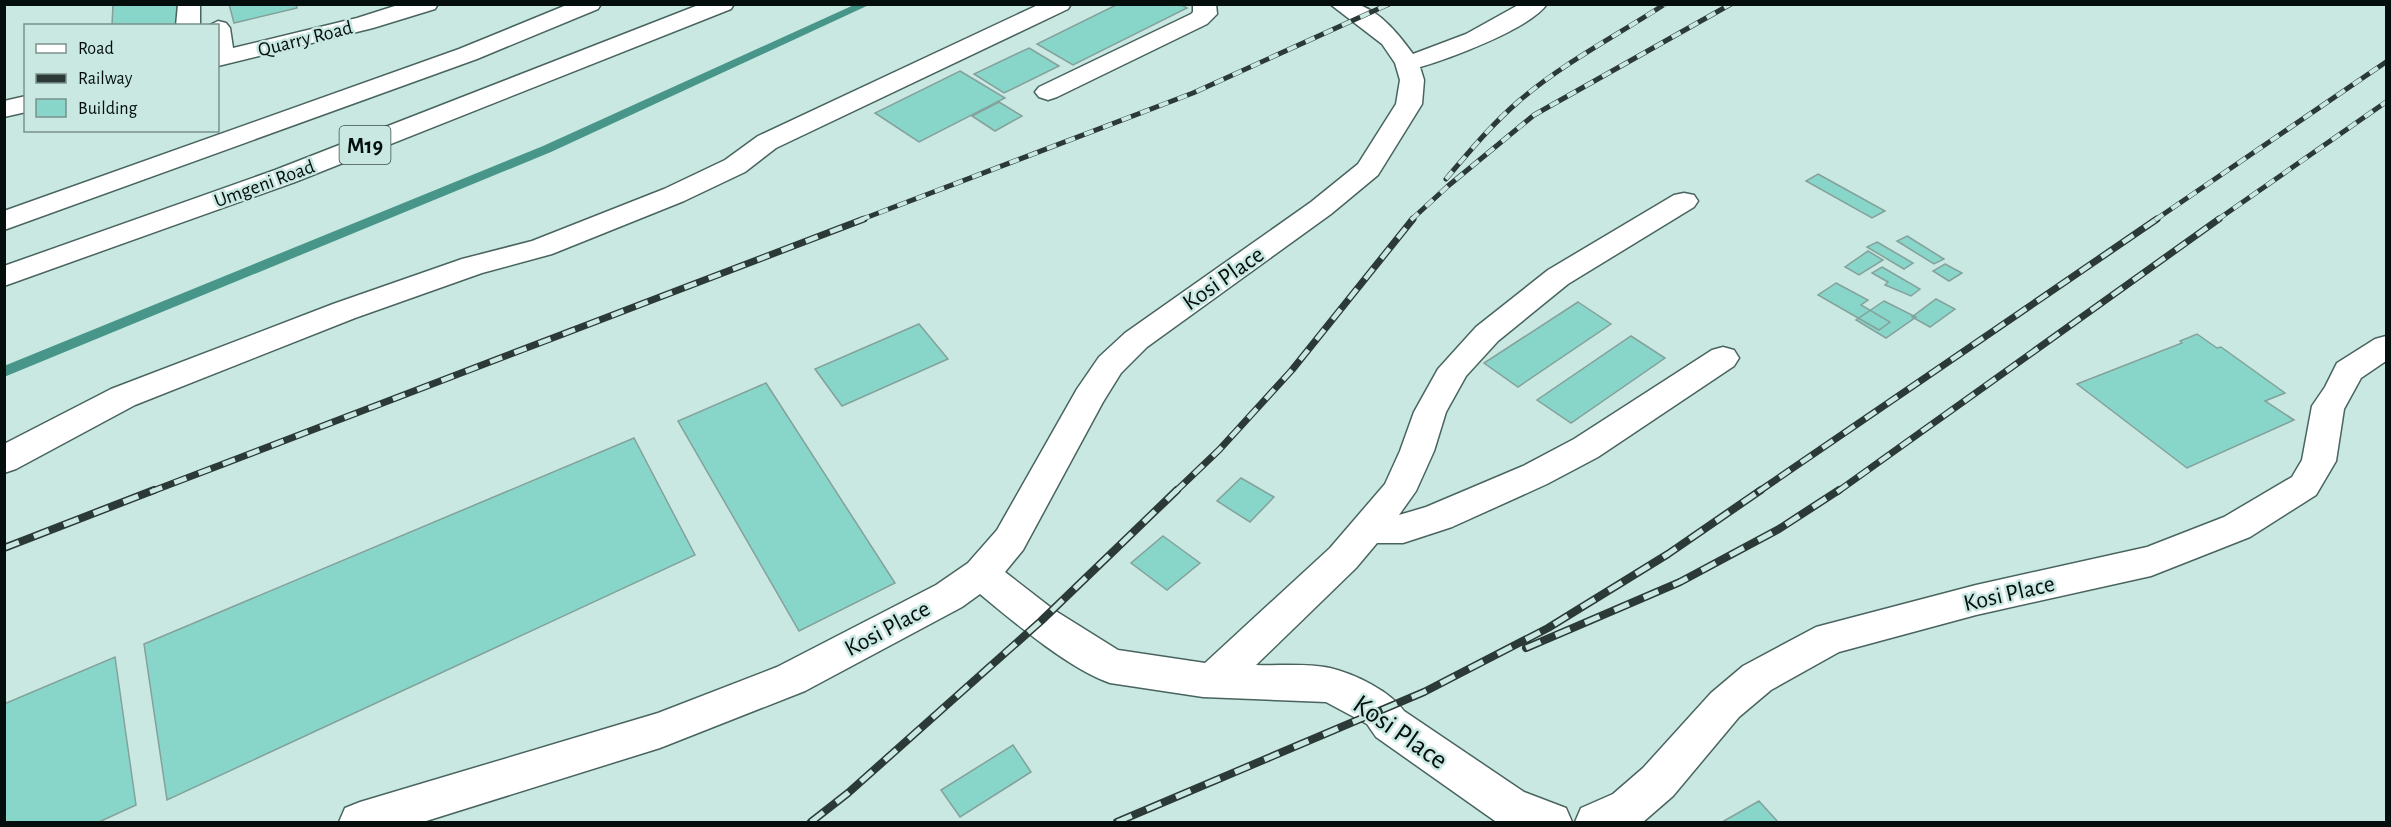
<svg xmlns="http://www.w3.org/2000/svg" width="2391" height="827" font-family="'Alegreya Sans',sans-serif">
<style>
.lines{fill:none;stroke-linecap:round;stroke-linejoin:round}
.stream{fill:#489689;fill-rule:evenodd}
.building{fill:#88d6c9;stroke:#84a19b;stroke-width:1.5}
.minor-casing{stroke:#49645f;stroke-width:3}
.highway-casing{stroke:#49645f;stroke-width:3}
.minor{fill:#fff;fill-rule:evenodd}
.highway{fill:#fff;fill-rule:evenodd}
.rail-far2-casing{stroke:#2c3a37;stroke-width:5}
.rail-far1-casing{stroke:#2c3a37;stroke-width:7}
.rail-casing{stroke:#2c3a37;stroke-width:8}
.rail-far2{stroke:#c9e8e2;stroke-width:4;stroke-dasharray:10;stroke-linecap:butt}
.rail-far1{stroke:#c9e8e2;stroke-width:4.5;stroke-dasharray:13;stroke-linecap:butt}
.rail{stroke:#c9e8e2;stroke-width:5;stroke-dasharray:16;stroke-linecap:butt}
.labels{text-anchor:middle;stroke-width:5;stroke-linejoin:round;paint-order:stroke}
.far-street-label{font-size:20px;fill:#040e0c;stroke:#c9e8e2}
.shield{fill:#c9e8e2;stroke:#3f4f4c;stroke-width:1.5}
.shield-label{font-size:22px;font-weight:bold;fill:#040e0c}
.street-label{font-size:24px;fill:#040e0c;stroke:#c9e8e2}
.near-street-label{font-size:28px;fill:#040e0c;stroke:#c9e8e2}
</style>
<rect width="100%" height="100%" fill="#c9e8e2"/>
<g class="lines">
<path class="stream" d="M856 4H871L551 152 4 377V366L543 146Z"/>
</g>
<path class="building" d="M113 4H180L181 26H112Z
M229 4H296L297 8 234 23Z
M1118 4H1180L1187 8 1073 65 1037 44Z
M1029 48 1059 66 1004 93 974 74Z
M960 71 1005 98 919 142 875 113Z
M999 102 1022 116 995 131 972 116Z
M1818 174 1885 211 1872 218 1806 181Z
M1907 236 1944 259 1934 264 1897 241Z
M1877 242 1913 263 1904 269 1867 247Z
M1868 251 1883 260 1859 275 1845 267Z
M1945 264 1962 273 1949 281 1933 271Z
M1882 267 1920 289 1911 296 1885 285 1888 282 1872 273Z
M1836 283 1868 300 1861 305 1890 322 1879 330 1818 295Z
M1936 299 1955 309 1930 327 1912 317Z
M1884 301 1916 317 1886 338 1856 320Z
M1578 302 1611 324 1518 387 1484 363Z
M919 324 948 359 842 406 815 369Z
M2197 334 2217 348 2221 347 2285 393 2265 401 2294 420 2187 468 2077 384 2182 343 2180 341Z
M1631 336 1665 358 1571 423 1537 400Z
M766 383 895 583 799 631 678 421Z
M634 438 695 555 167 800 144 644Z
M1241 478 1274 497 1250 522 1217 501Z
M1163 536 1200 563 1167 590 1131 563Z
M115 657 136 805 99 822H4V704Z
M1013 745 1031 772 960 817 941 790Z
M1759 801 1778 822H1722Z"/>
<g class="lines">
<defs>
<path id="minor" d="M178 4H200V26H176Z
M401 4H438L435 9 373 28 218 66V26H208L218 21 226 23 230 28 233 48 357 18Z
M1040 4H1071L1068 9 776 148 745 172 684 201 552 254 482 273 355 318 135 405 16 469 4 473V444L111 389 333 304 462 259 532 241 664 189 725 160 758 136Z
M1193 4H1216L1217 14 1207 24 1057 97 1048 100 1039 97 1035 92 1039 87 1191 14 1193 12Z
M1330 4C1339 4 1351 2 1359 5 1381 12 1400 36 1413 54L1466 34 1520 4H1547C1531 28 1449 59 1420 67L1424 80 1422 104 1378 175 1331 214 1147 347 1121 373 1103 402 1023 550 1005 572 1054 610 1118 650 1205 663 1330 548 1385 484 1400 451 1414 412 1438 369 1476 327 1548 270 1674 195 1684 193 1694 195 1698 201 1694 207 1568 284 1498 341 1466 376 1446 412 1434 451 1416 491 1399 515 1426 507 1523 466 1574 439 1712 350 1723 347 1734 350 1739 358 1734 366 1598 457 1547 484 1452 527 1403 543H1377L1356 568 1256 665C1279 666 1307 663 1330 668 1355 674 1390 691 1404 711L1524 792 1566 808 1572 822 1495 821 1376 737 1367 724 1326 702 1203 697 1110 683C1068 668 1015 623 980 594L962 607 805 691 660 748 423 822H339L345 808 360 802 658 713 777 667 936 585 968 563 997 530 1077 389 1099 357 1125 333 1311 202 1358 164 1396 104 1400 80 1395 63 1382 44Z
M26 96V112L4 117V101Z
M2386 336V361L2361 378 2344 409 2336 461 2316 495 2250 537 2151 576 1976 615 1839 652 1771 690 1739 717 1673 796 1643 822H1575L1581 808 1613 794 1643 768 1711 693 1743 666 1816 627 1976 585 2147 547 2224 517 2292 477 2302 460 2312 406 2325 387 2337 363 2375 339Z"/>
<path id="highway" d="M569 4H601L598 9 477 59 4 230V211L459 49Z
M701 4H734L731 9 295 182 4 286V266L275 170Z"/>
</defs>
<use href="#minor" class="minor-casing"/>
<use href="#highway" class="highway-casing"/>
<use href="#minor" class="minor"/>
<use href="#highway" class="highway"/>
<defs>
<path id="rail-far2" d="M1446 179C1469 152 1492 124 1519 101 1563 63 1616 36 1665 4
M860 220 1193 93 1389 4
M1411 220 1448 186 1534 115 1731 4
M2155 220 2386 62
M2217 220 2386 102"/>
<path id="rail-far1" d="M150 492 864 219
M1175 492 1219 450 1292 370 1413 219
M1758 492 2157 219
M1837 492 2219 219"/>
<path id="rail" d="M4 548 154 490
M1526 648 1680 582 1779 529 1839 490
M811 822 848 793 1041 621 1177 490
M1117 822 1424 692 1548 628 1668 554 1761 490"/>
</defs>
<use href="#rail-far2" class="rail-far2-casing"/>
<use href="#rail-far1" class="rail-far1-casing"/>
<use href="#rail" class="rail-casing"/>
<use href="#rail-far2" class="rail-far2"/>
<use href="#rail-far1" class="rail-far1"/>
<use href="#rail" class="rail"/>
</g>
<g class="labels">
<g class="far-street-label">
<text transform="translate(305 38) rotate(-14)" y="7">Quarry Road</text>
<text transform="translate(264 183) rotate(-20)" y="7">Umgeni Road</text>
</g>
<rect class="shield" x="339.5" y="126" width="51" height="38" rx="4.5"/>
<g class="shield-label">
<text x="365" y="153">M19</text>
</g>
<g class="street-label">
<text transform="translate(1223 278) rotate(-35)" y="8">Kosi Place</text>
<text transform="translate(2009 593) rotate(-13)" y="8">Kosi Place</text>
<text transform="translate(887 628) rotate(-28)" y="8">Kosi Place</text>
</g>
<g class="near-street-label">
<text transform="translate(1401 731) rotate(35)" y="10">Kosi Place</text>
</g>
</g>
<rect width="2391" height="827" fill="none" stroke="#040e0c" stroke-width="12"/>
<rect x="24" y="24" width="195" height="108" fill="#c9e8e2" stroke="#7a918c" stroke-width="1.5"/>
<rect x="36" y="44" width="30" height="9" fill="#ffffff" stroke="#7a918c" stroke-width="1.5"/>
<text x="78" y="54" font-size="18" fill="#040e0c">Road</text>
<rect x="36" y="74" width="30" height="9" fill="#2c3a37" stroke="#7a918c" stroke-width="1.5"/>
<text x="78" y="84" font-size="18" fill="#040e0c">Railway</text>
<rect x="36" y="99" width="30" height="18" fill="#88d6c9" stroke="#7a918c" stroke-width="1.5"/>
<text x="78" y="114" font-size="18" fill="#040e0c">Building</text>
</svg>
